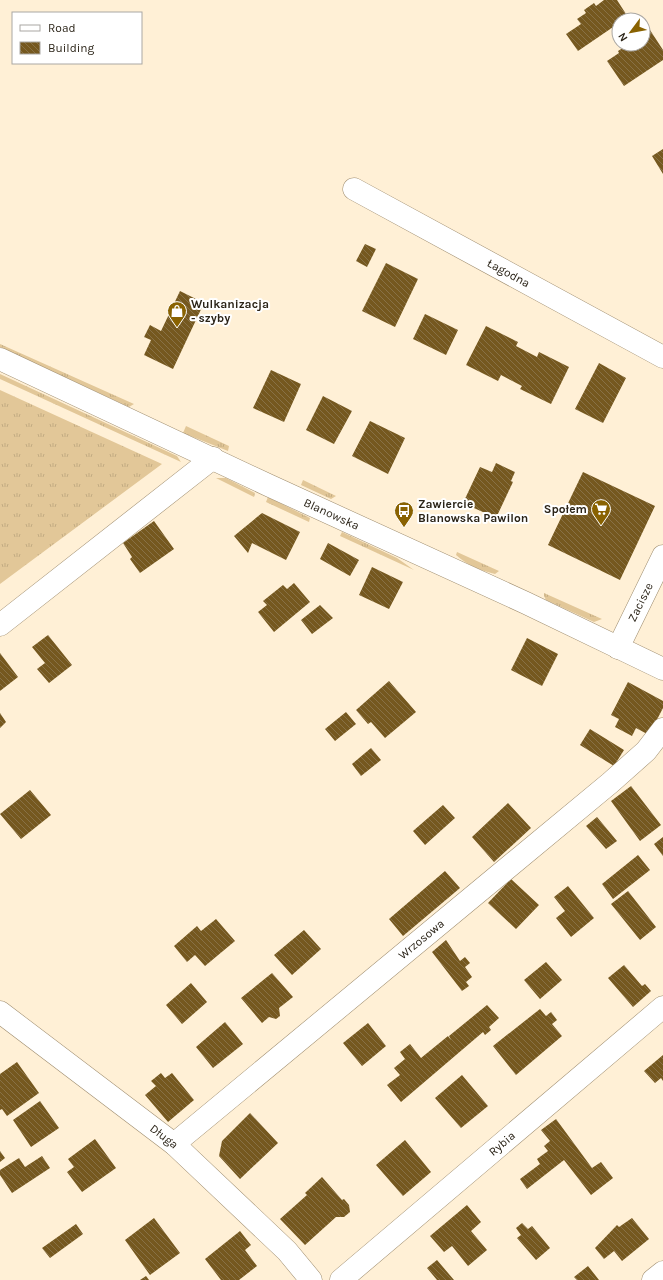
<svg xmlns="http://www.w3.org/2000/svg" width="663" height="1280" font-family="Karla,sans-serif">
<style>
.grass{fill:url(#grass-tufts)}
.building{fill:url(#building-back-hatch)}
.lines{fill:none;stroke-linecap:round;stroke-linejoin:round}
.minor-casing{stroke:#9e8c6e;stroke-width:23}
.minor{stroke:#fff;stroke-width:22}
.labels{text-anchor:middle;stroke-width:4;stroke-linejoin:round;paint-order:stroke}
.street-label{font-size:12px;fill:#2b2418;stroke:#fff}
.poi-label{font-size:12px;font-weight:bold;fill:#2b2418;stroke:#fff;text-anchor:start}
</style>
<defs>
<pattern id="grass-tufts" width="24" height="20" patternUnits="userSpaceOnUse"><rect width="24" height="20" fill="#e2c798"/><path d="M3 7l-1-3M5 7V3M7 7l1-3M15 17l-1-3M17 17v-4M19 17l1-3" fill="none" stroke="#c2ab82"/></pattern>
<pattern id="building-back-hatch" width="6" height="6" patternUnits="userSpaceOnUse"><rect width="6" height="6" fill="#75581f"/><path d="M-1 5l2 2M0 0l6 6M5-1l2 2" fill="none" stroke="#887146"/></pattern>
</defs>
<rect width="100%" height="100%" fill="#fff0d6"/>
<path class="grass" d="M0 344 134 404 129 407 0 347Z
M0 374 177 456 181 462 0 379Z
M0 390 162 464 0 584Z
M186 426 229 446 228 451 183 433Z
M216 478H226L255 493 254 497Z
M303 480 336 496 331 499 301 485Z
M268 497 310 518 309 522 266 502Z
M342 532 397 558 414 570 340 536Z
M457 552 499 571 495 574C480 570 468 566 456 555Z
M544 593 602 619 594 622 546 600 544 596Z"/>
<path class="building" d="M604 0H617L626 14 618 19 619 23 578 51 566 34 581 24 577 19 586 13 584 10 594 3 596 6Z
M650 30 663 50V60L624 86 607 61 619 53 618 51 629 44H643V35Z
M663 149V174L652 156Z
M365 244 376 249 367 267 356 261Z
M386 263 418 279 395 327 362 311Z
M180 291 204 303 173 369 144 355 151 340 144 337 150 325 161 331Z
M425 314 458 330 446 355 413 339Z
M486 326 518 342 516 346 537 357 539 352 569 367 551 404 520 389 522 386 501 375 498 381 466 365Z
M599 363 626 378 603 423 575 409Z
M271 370 301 384 284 422 253 408Z
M323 396 352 411 334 444 306 430Z
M370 421 405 438 388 474 352 456Z
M496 463 515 472 511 481 513 482 496 518 463 503 480 467 492 472Z
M583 472 655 506 620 580 548 545Z
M262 513 300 532 286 560 252 543 248 553 234 536Z
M154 521 174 549 140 573 130 559 132 557 123 543Z
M328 543 359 560 350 576 320 559Z
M372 567 403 582 389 609 359 595Z
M294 583 310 602 274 632 258 612 267 605 263 601 283 585 287 589Z
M320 605 333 618 312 634 301 620Z
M48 635 72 665 49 683 37 669 45 663 32 647Z
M527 638 558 654 542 686 511 670Z
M0 653 18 677 0 691Z
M389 681 416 712 385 738 371 722 368 724 356 710Z
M628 682 663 701V708L649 735 636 728 632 736 615 727 619 719 611 715Z
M346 712 356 724 335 741 325 729Z
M0 713 6 722 0 728Z
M590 729 624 750 614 766 580 745Z
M371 748 381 760 361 776 352 764Z
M631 786 661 825 640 841 611 801Z
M30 790 51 815 21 839 0 814Z
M508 803 531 828 494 862 472 837Z
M443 805 455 818 425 845 413 831Z
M597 817 617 841 606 849 586 826Z
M663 837V856L654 844Z
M638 855 650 870 613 899 602 884Z
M445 871 460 888 403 936 389 919Z
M511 879 539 905 516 929 488 903Z
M568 886 594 918 571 937 556 918 565 911 554 897Z
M628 891 656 927 640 940 611 904Z
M216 919 235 941 205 966 195 955 187 962 174 946 197 926 201 931Z
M304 930 321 949 292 975 274 955Z
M446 940 460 961 465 957 470 963 465 967 472 977 466 982 469 986 462 991 432 952Z
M546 962 562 980 540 999 524 980Z
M624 965 642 986 645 984 651 991 633 1007 608 978Z
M272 973 293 997 279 1008 280 1016 276 1019 269 1017 262 1023 241 998Z
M191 983 207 1002 182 1024 166 1005Z
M487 1005 499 1018 489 1027 491 1030 485 1035 483 1032 401 1102 387 1085 400 1075 394 1068 405 1059 400 1052 410 1044 421 1058 448 1036 451 1040 449 1036Z
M540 1009 546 1016 551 1012 557 1020 552 1024 562 1036 516 1075 493 1046Z
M225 1022 243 1044 213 1068 196 1047Z
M368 1023 386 1046 362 1066 343 1043Z
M663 1055V1081L661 1078 655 1083 644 1071Z
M17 1062 39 1093 7 1116 2 1109 0 1110V1074Z
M161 1073 165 1078 172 1073 194 1100 168 1122 145 1095 156 1086 151 1081Z
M462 1075 488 1106 461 1128 435 1098Z
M40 1101 59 1128 31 1147 13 1120Z
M250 1113 278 1143 240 1179 219 1156 222 1141Z
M556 1119 592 1168 601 1162 613 1178 591 1195 564 1160 527 1189 520 1179 540 1164 537 1159 548 1151 544 1146 550 1141 541 1130Z
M95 1139 116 1168 82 1192 67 1172 74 1167 68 1159Z
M405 1140 431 1172 403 1196 376 1165Z
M0 1151 5 1158 0 1162Z
M42 1156 50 1168 12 1193 0 1175V1170L19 1158 25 1167Z
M322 1177 342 1200 344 1199 349 1205 350 1212 344 1217H336L305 1245 280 1219 307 1195 305 1193Z
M467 1205 481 1222 471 1231 487 1250 468 1266 452 1246 444 1252 430 1236Z
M154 1218 180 1253 150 1275 125 1240Z
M632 1218 649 1239 622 1261 614 1251 604 1259 595 1248 617 1225 619 1227Z
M522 1223 528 1229 532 1226 550 1248 536 1260 517 1238 521 1235 516 1228Z
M76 1224 83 1234 50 1258 42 1248Z
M240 1231 251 1245 245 1250 257 1266 239 1280H221L205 1259Z
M437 1260 454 1280H437L427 1268Z
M588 1266 599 1280H577L574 1277Z
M146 1276 149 1280H140Z"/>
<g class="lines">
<defs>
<g id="minor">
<path id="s1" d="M354 189 663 357"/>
<path id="s2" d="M0 359 268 485 526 603 663 669"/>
<path d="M0 625 213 458"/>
<path id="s3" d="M618 648 663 556"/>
<path id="s4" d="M0 1012 174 1144 287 1251 311 1280"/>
<path id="s5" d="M174 1144 610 783 646 751 663 729"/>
<path id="s6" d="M341 1280 663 1007"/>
<path d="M653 1280 663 1272"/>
</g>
</defs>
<use href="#minor" class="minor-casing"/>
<use href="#minor" class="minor"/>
</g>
<defs>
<symbol id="shop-pin" viewBox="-11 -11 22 30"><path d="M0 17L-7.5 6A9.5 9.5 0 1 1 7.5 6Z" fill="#896201" stroke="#fff"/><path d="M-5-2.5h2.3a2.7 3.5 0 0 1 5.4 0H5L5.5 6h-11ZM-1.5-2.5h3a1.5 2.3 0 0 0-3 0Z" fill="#fff"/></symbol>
<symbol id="supermarket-pin" viewBox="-11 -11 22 30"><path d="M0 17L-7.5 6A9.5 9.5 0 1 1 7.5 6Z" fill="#896201" stroke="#fff"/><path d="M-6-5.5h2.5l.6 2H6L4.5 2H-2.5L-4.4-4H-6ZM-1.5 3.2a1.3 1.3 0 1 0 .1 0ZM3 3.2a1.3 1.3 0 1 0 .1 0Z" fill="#fff"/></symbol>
<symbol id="bus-pin" viewBox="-11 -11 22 30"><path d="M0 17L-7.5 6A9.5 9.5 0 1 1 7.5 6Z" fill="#896201" stroke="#fff"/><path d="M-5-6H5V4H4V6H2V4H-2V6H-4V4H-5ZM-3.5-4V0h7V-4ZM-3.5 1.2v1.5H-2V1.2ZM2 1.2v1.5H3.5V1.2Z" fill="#fff"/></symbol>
</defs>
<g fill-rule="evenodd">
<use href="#shop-pin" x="166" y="300" width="22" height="30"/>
<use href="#supermarket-pin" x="590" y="498" width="22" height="30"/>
<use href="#bus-pin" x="393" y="500" width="22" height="30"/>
</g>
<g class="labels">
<g class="street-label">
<text dy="4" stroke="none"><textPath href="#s1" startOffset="176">Łagodna</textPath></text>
<text dy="4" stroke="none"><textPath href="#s2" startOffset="366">Blanowska</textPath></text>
<text dy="4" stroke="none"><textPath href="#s3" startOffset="51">Zacisze</textPath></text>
<text dy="4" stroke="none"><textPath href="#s5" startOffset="321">Wrzosowa</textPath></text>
<text dy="4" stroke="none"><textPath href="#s4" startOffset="206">Długa</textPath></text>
<text dy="4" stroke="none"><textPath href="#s6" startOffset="211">Rybia</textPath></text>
</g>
<g class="poi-label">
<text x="191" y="308">Wulkanizacja<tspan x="191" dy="14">- szyby</tspan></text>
<text x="418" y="508">Zawiercie<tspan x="418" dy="14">Blanowska Pawilon</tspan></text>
<text x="587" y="513" text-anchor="end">Społem</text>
</g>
</g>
<rect x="12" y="12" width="130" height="52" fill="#ffffff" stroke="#aaa7a3"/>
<rect x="20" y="25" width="20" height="6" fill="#ffffff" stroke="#aaa7a3"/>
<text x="48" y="32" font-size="12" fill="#2b2418">Road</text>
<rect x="20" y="42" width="20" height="12" fill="url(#building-back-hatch)" stroke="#aaa7a3"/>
<text x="48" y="52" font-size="12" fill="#2b2418">Building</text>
<g transform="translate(631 32) rotate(238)"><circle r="19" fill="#ffffff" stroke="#aaa7a3"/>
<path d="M0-3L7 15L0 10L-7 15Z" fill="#896201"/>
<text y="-6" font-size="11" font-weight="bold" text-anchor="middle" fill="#2b2418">N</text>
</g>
</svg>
